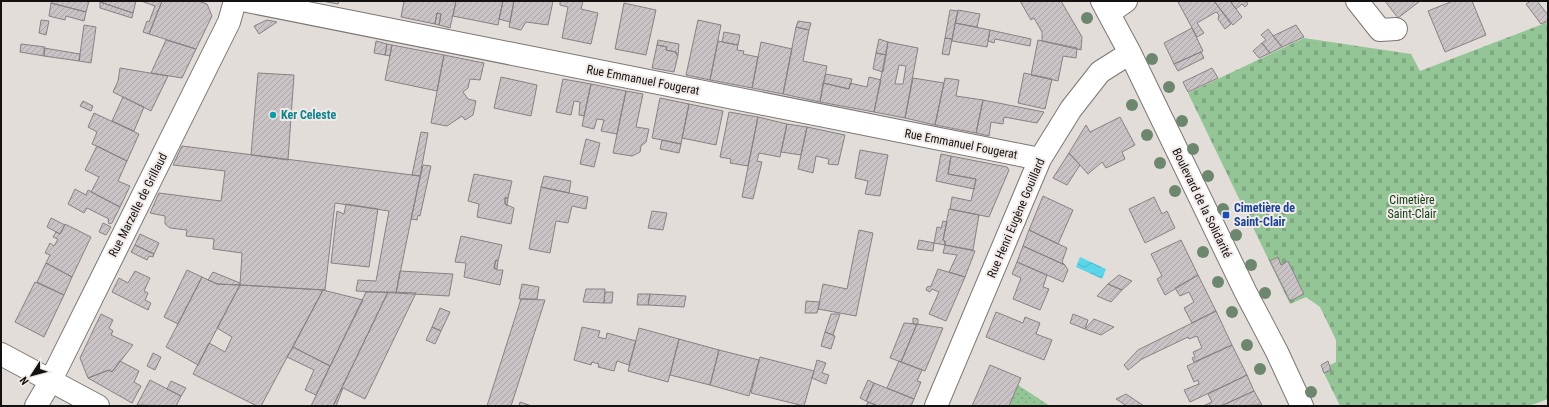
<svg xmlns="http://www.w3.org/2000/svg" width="1549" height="407" font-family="'Roboto Condensed',sans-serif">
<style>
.grass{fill:url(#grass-dots)}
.cemetery{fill:url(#cemetery-stones)}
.water{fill:url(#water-waves)}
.building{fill:url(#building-hatch);stroke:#888183;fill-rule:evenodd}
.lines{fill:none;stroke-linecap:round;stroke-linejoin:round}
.minor-casing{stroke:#7c7673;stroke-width:24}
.minor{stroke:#fff;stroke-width:22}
.tree{fill:#6d866e}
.culture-dot{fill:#0f9aa8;stroke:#f1eae7;stroke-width:1.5}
.transit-dot{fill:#1a4fb4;stroke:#f1eae7;stroke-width:1.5}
.labels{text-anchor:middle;stroke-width:4;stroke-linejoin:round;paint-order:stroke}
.street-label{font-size:12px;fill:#141211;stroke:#f1eae7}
.culture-label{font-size:12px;font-weight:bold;fill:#0d838f;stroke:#f1eae7;text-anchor:start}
.park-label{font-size:12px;fill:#0d3e16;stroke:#f1eae7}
.transit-label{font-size:12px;font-weight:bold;fill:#164399;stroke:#f1eae7;text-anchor:start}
</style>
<defs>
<pattern id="grass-dots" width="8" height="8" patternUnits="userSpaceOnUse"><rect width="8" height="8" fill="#93c596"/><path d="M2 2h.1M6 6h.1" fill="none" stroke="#7ea880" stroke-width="1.8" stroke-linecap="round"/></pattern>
<pattern id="cemetery-stones" width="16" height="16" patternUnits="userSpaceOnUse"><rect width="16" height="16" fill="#93c596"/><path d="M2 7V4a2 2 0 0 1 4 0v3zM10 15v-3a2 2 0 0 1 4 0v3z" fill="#7ea880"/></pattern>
<pattern id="water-waves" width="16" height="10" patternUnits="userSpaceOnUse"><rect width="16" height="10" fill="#5ad5e9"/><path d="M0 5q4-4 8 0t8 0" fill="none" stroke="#4db6c7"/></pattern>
<pattern id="building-hatch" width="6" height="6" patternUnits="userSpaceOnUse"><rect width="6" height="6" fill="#cac3c5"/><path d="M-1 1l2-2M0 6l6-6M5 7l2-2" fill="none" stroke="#ada6a8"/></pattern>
</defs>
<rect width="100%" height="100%" fill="#e3ddda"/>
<path class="grass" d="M1018 385 1050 406H1009Z"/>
<path class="cemetery" d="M1548 22V399L1529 406H1340L1322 369 1336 362V340L1320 307 1306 297 1290 304 1188 93 1304 38 1411 54 1420 71Z"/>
<path class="water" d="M1080 257 1106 269 1102 279 1076 267Z"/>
<path class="building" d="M52 1H89L86 12 51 3Z
M100 1H136L133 13 100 2Z
M141 1H162L149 34 143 32 147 21 149 22 155 6Z
M162 1H198L207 4 212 16 196 49 149 34Z
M322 1H339L338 4Z
M404 1H456L450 28 439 25 441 14 437 13 435 24 401 17Z
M456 1H503L498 25 453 16Z
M503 1H514L510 22 499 19Z
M514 1H553L548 25 526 22 521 30 509 27Z
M560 1H583L581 9 598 13 591 44 562 38 568 7 560 5Z
M1020 1H1061L1082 37 1081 50 1042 41V32L1034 18 1031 20Z
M1179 1H1214L1231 24 1225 29 1218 19 1219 15 1216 12 1197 23 1204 33 1197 37 1178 2Z
M1214 1H1230L1242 17 1233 25Z
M1230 1H1246L1248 4 1245 7 1242 4 1236 9Z
M1385 1H1420L1398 18Z
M1453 1H1472L1486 35 1445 52 1428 11Z
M1531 1H1537L1548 15V21L1541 24 1526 4Z
M100 2 133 13 132 18 100 8Z
M51 3 86 12 84 21 66 16 65 20 49 16Z
M624 3 656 10 646 55 615 49Z
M950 10 958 11 952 39 945 38Z
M958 10 980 14 977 27 955 23Z
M437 13 441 14 439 25 435 24Z
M41 20 49 21 46 35 39 33Z
M267 20 277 22 259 34 254 26Z
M698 20 721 25 710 80 686 75Z
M798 21 811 23 809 30 796 27Z
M955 23 990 30 987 47 952 41Z
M84 25 96 27 91 63 79 61Z
M1296 25 1304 37 1282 47 1273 36Z
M796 27 809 30 803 61 827 66 820 102 783 94Z
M1192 28 1203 51 1174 64 1164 43Z
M1268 29 1282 47 1270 53 1262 43 1266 40 1261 35Z
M990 30 1031 39 1030 46 995 39 994 43 988 41Z
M724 32 740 35 738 45 722 42Z
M945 38 952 39 949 55 942 54Z
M879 39 888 42 886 55 876 53Z
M166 40 196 49 182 78 151 73Z
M658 40 679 44 678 55 676 54V52L666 50 667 47 657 45Z
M1038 40 1077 48 1076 58 1063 56 1058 81 1031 75Z
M376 41 387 44 385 55 374 53Z
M718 41 738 45 737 50 744 51 743 54 758 57 752 88 710 80Z
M761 42 792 49 783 94 752 88Z
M888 42 918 48 905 118 874 112ZM899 65 906 66 903 84H895Z
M1262 43 1270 53 1259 58 1253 51Z
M21 44 45 47 44 56 20 52Z
M387 44 392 45 390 56 385 55Z
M392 45 444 55 437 91 385 80Z
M657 45 667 47 666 50 676 52V54L678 55 674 72 652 68Z
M44 48 80 54 79 61 44 56Z
M1201 52 1204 58 1178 71 1174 64Z
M876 53 886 55 883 72 873 69Z
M444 55 484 63 480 80 470 79 468 88 463 92 468 99 476 101 473 115 465 120 462 116 447 126 431 123Z
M120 68 168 76 151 111 113 92 118 81Z
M1212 68 1218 78 1188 92 1183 82Z
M258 73 294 75 288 160 251 155Z
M1024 73 1052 79 1045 109 1018 103Z
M826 74 852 79 849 89 823 83Z
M501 77 537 85 531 116 494 108Z
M869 77 881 80 874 112 820 102 823 83 849 89 850 83 867 87Z
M913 78 944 83 935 125 905 118Z
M945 78 959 80 956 96 983 100 976 133 935 125Z
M563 79 591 84 584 116 579 115 580 102 574 101 571 115 556 112Z
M591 84 626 91 617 134 601 131 604 120 597 119 594 129 582 126Z
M626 91 643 94 636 127 649 129 646 142 641 146 640 152 632 156 613 153Z
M123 97 144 107 134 131 112 121Z
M660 98 689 104 681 144 652 138Z
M983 100 1044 112 1037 123 1004 117 1003 124 991 122 989 136 976 133Z
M83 101 93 106 91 111 80 106Z
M689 104 723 111 716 145 682 138Z
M729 112 758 117 748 166 730 163 731 159 720 157Z
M94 113 139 134 127 161 92 144 97 132 88 127Z
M758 117 787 124 780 157 759 153 757 161 762 162 753 199 742 197Z
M1120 117 1135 145 1122 152 1125 159 1106 168 1102 162 1088 174 1069 153 1086 125 1090 132Z
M787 124 807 127 801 155 781 152Z
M807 127 845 135 838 165 828 164 829 159 816 156 813 173 798 169Z
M421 132 428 133 420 176 412 175Z
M586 139 600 143 594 167 580 164Z
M662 140 681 144 679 153 660 149Z
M97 146 127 161 118 181 130 186 120 207 91 192 99 177 85 170Z
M182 146 420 176 396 293 356 291 358 280 376 281 389 211 335 203 325 290 240 285 242 253 213 249 214 239 186 236 187 230 170 228 165 224V216L150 213 159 193 221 201 225 171 173 165Z
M860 150 888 155 880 196 865 194 868 181 855 178Z
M1069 153 1080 165 1067 185 1053 178Z
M941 154 951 156 948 174 976 179 974 189 936 181Z
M951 156 1007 167 1009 170 989 217 950 209 952 197 971 201 976 179 948 174Z
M423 165 431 166 420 216 418 215 417 220 411 219Z
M474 174 512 181 508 198H505V204L514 208 511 224 477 217 479 204 468 201Z
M544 176 571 181 569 193 541 187Z
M541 187 588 197 586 209 572 206 568 223 556 221 550 253 529 249Z
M75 189 86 195 88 190 120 207 112 223 109 224 108 220 109 219 87 208 84 213 68 204Z
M1043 196 1073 210 1058 244 1029 230Z
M1154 197 1162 214 1167 211 1175 228 1145 243 1129 209Z
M505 198H508L507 206 505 204Z
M346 204 378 209 369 267 331 263 337 211 344 214Z
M949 209 979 215 973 250 945 245V241L943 240Z
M652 211 667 213 663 230 648 228Z
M51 218 65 225 60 234 47 227Z
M943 221 947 222 943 240 945 241V245L934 243 937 227 941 228Z
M103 223 111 227 106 235 99 232Z
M65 224 91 237 72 277 46 263 50 255 45 253 50 243 54 246 58 239 53 237 56 232 60 234Z
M859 230 873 233 856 316 818 309 823 284 847 289Z
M1029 230 1067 248 1062 262 1065 265 1023 246Z
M140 234 159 243 154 254 135 245Z
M461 236 502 245 498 261 496 260 494 268 497 270H503L500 285 464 277 466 263 455 262Z
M919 240 934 243 933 251 917 249Z
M1181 240 1198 275 1165 295 1157 279 1162 276 1151 254Z
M135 245 154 254 153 257 149 256 147 260 131 252Z
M945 245 975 251 965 277 949 272 957 255 943 253Z
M1023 246 1065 265 1068 270 1063 282 1017 262Z
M1278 257 1281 265 1288 261 1304 294 1290 301 1270 261Z
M496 260 498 261 497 269 494 268Z
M1017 262 1047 275 1043 287 1049 289 1040 310 1013 299 1021 278 1012 274Z
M46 263 72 277 64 295 37 282Z
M938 269 965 277 946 321 929 314 939 292 932 289 930 292 926 290 927 287 931 286Z
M187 270 202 277 178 324 164 317Z
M135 271 150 278 144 291 148 293 145 300 151 303 148 310 112 292 119 278 128 283Z
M400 271 453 274 449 296 396 293Z
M213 272 240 283V285L217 284 208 280Z
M1119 275 1132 281 1122 290 1108 284Z
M1198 275 1216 311 1192 323 1184 308 1194 302 1189 292 1180 296 1175 288Z
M202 277 217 284 240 285 198 365 166 347Z
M35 282 64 295 44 337 15 322Z
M522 284 539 287 537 299H519Z
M1108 284 1122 290 1111 302 1097 296Z
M240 285 323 290 261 406H257L193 374 209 343 225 352 232 337 217 328Z
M586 289H605L604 303 583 302Z
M323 290 363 300 330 366 293 347Z
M366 292H388L333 406H311Z
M388 292 416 293 365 399 343 388 336 406H333Z
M605 292H613L612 303H604Z
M638 294H650L648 305H637Z
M650 294 686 296 684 307 648 305Z
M521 299 545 300 511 406H487Z
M806 301 820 302 817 313H805Z
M440 308 450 312 441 331 432 327Z
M1216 311 1232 345 1194 362 1192 358 1195 357 1193 352 1202 348 1197 336 1189 339 1188 337 1142 359 1128 370 1124 365 1138 350Z
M996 312 1023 323 1025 317 1040 323 1036 334 1052 340 1044 360 986 337Z
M101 314 113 320 109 328 113 331 111 335 133 345 112 372 109 370 88 378 80 358Z
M831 314H840L833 335 825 332Z
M1073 314 1088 320 1085 329 1070 323Z
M913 318 918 319V325L913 324Z
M1094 319 1114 327 1101 335 1085 329Z
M904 323 917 324 901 362 890 358Z
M917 324 943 328 925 371 901 362Z
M432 327 441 331 435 344 426 340Z
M582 327 600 331 598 337 606 339 607 333 636 341 629 365 617 361 614 371 598 367 599 364 592 362 591 365 574 360Z
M639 328 679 339 668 382 628 371Z
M825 332 835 336 831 349 821 346Z
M679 339 719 350 710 385 670 375Z
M1232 345 1247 375 1190 402 1184 390 1199 384 1198 380 1194 382 1187 366Z
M293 347 330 366 316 395 305 390 314 370 287 357Z
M719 350 759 360 749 396 710 385Z
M153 353 161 357 155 370 147 366Z
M760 357 814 371 804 406 751 393Z
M817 360 826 363 822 373 829 375 826 384 812 378Z
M120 361 139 371 134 382 141 386 132 403 88 378 109 370 112 372Z
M899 361 922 370 917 381 921 382 914 399 887 388Z
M1328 361 1331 370 1324 373 1321 365Z
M990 365 1021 378 1009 406H972Z
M1247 375 1254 391 1221 406H1203L1212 402 1208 394Z
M150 380 181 396 176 406 137 405Z
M868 380 874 383 866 401 860 398Z
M171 381 186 388 181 396 167 389Z
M874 383 914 399 911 406H878L866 401Z
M1254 391 1262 405 1221 406Z
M1126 394 1144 406H1127L1116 399Z
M520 402 532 406H519Z
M868 402 878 406H866Z"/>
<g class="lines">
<defs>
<path id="minor" d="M247 1 1040 159
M1102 1 1130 53 1246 293 1277 352 1302 406
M1357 1 1380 30 1396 29
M1109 13 1126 1
M1 354 98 406
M36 406 50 382 229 22 235 1
M936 406 1040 159 1071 109 1100 72 1130 53"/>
</defs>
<use href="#minor" class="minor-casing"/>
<use href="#minor" class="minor"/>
</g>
<g class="tree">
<circle cx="1087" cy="18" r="6"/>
<circle cx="1152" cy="59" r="6"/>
<circle cx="1169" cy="87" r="6"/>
<circle cx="1132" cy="105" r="6"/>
<circle cx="1182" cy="121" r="6"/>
<circle cx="1147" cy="135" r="6"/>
<circle cx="1193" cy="149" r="6"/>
<circle cx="1160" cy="163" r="6"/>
<circle cx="1208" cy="176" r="6"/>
<circle cx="1175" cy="191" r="6"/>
<circle cx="1223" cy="209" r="6"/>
<circle cx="1236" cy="235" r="6"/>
<circle cx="1203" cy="252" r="6"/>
<circle cx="1251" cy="265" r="6"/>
<circle cx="1218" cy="282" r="6"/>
<circle cx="1265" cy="293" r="6"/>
<circle cx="1232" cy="312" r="6"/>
<circle cx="1247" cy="345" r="6"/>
<circle cx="1260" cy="369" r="6"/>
<circle cx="1311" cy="392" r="6"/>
</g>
<circle class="culture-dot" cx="273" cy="115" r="4"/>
<rect class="transit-dot" x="1222" y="211" width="8" height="8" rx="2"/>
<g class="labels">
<g class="street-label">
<text transform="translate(643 80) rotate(11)" y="4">Rue Emmanuel Fougerat</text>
<text transform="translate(961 144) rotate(11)" y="4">Rue Emmanuel Fougerat</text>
<text transform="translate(1202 203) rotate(64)" y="4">Boulevard de la Solidarité</text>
<text transform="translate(138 205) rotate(-63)" y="4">Rue Marzelle de Grillaud</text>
<text transform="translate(1016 218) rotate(-67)" y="4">Rue Henri Eugène Gouillard</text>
</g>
<g class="culture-label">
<text x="281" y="119">Ker Celeste</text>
</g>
<g class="park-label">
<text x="1412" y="204">Cimetière<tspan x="1412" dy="14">Saint-Clair</tspan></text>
</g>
<g class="transit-label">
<text x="1234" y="212">Cimetière de<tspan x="1234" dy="14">Saint-Clair</tspan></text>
</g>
</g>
<rect width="1549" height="407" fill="none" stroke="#141211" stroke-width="4"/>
<g transform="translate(32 375) rotate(234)" stroke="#f1eae7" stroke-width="3" paint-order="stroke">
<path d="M0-3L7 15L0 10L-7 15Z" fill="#141211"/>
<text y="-6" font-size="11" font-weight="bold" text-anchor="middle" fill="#141211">N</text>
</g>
</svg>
